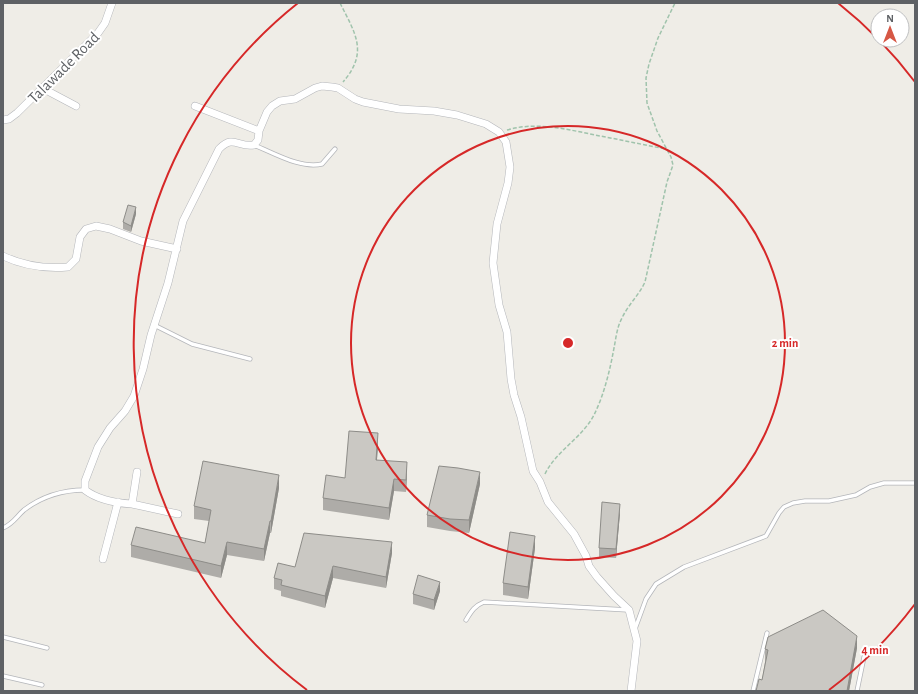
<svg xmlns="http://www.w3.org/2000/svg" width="918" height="694" font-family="'Alegreya Sans',sans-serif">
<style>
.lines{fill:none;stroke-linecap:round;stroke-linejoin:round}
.lane-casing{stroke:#b4b6ba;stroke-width:5}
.street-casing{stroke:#b4b6ba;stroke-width:8}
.path{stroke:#a0c3ac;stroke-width:1.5;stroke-dasharray:4 2;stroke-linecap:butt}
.lane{stroke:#fff;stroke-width:3.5}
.street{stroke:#fff;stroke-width:7}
.wall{fill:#aeaca8}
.shaded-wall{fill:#8d8c88}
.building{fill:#cac8c3;stroke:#8d8c88}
.ring{fill:none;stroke:#d62828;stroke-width:2}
.labels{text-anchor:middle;stroke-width:4;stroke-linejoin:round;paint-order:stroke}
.street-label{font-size:16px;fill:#5e6165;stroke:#fff}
.centre{fill:#d62828;stroke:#fff;stroke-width:2}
.ring-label{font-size:12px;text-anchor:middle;font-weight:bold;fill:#d62828;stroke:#fff;stroke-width:4;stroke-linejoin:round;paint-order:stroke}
</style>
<rect width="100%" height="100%" fill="#efede7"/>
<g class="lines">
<defs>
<path id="lane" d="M254 145C274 153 300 169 322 164L335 149
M154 325 192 344 250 359
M3 528C14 523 16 517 24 510 41 497 63 490 85 490
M466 620C471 612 474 606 484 602L628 610
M635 629 646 599 656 584 684 567 766 536 779 513 784 507 793 503 805 501H829L856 495 870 487 884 483H915
M3 637 47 648
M3 676 42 685
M753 691 767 633
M857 691 864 657"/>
<path id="street" d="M42 88 76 106
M195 106 259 131
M3 120 9 119 17 113 98 33 105 23 112 3
M3 256C24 266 44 269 68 267L76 259 80 237 86 229 96 226 110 229 141 241 177 249
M137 472 132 504C116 503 98 500 85 490V481L98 447 110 428 125 411 134 396 143 369 151 335 168 283 183 221 219 149C234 134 238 148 254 145L258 140 259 131 267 112 272 106 280 101 295 99 315 88 322 86 332 87 338 88 355 99 363 102 399 109 434 111 457 115 486 124 499 132 506 142 510 167 508 183 497 224 493 263 499 305 507 332 511 379 514 395 521 417 533 471 540 482 548 502 574 534 586 556 589 566 597 577 614 596 629 610 637 641 631 691
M132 504 178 514
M103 559 118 502"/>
</defs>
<use href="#lane" class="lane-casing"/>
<use href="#street" class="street-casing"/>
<path class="path" d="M340 3C355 33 369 52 343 82
M507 130C537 121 570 130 600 136 622 140 644 145 666 149
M545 474C556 451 582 438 594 415 604 395 610 370 614 348 616 338 617 327 622 318 628 305 639 295 645 282L667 182 673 165 671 157 657 131 647 103 646 78 649 64 658 38 675 3"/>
<use href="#lane" class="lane"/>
<use href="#street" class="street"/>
</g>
<path class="wall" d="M136 214 131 232 123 229V222Z
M378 445 377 460 407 474 406 492 394 491 389 520 323 510V498L345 478Z
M480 484 469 533 450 531 427 527V515Z
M279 488 271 533H270L264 561 227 555 221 578 131 557V545L205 543 209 521 194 519V506Z
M620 513 616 558 599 557V548Z
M535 548 528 599 503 595V583Z
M392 553 386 588 333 578 325 608 281 596V591L274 589V578L295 567Z
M440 591 434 610 413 604V594Z
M857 648 849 691H756L762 680 765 662V649Z"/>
<path class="shaded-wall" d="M136 207V214L131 232V226Z
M378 433V445L376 472V460Z
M407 462V474L406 492V480Z
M480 472V484L469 533V520Z
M279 475V488L271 533V521Z
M394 479V491L389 520V508Z
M620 504V513L616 558V549Z
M270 521V533L264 561V549Z
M535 536V548L528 599V587Z
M227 542V555L221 578V566Z
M392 542V553L386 588V577Z
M333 566V578L325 608V596Z
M440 582V591L434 610V600Z
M857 636V648L849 691H847Z"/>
<path class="building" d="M128 205 136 207 131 226 123 222Z
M349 431 378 433 376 460 407 462 406 480 394 479 389 508 323 498 326 475 345 478Z
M203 461 279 475 271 521H270L264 549 227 542 221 566 131 545 136 527 205 543 211 510 194 506Z
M439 466 458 468 480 472 469 520 450 519 427 515Z
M602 502 620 504 616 549 599 548Z
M510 532 535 536 528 587 503 583Z
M304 533 392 542 386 577 333 566 325 596 281 585 282 580 274 578 278 563 295 567Z
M418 575 440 582 434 600 413 594Z
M823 610 857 636 847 691H756L759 679 762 680 768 650 765 649 768 637Z"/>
<g class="ring">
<circle cx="568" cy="343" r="217"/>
<path d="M915 604A434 434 0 0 1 829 690M307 690A434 434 0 0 1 298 3M838 3A434 434 0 0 1 915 82"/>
</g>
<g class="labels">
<g class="street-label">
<text transform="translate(63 67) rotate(-45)" y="6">Talawade Road</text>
</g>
</g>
<circle cx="568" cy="343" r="6" class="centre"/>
<g class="ring-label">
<text x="785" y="347">2 min</text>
<text x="875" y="654">4 min</text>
</g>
<rect width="918" height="694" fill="none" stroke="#5e6165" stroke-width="8"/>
<g transform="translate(890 28)"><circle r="19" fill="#ffffff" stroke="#bfc0c1"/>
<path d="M0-3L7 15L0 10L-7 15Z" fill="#d65745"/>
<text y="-6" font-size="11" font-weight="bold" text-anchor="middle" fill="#5e6165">N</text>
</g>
</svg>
